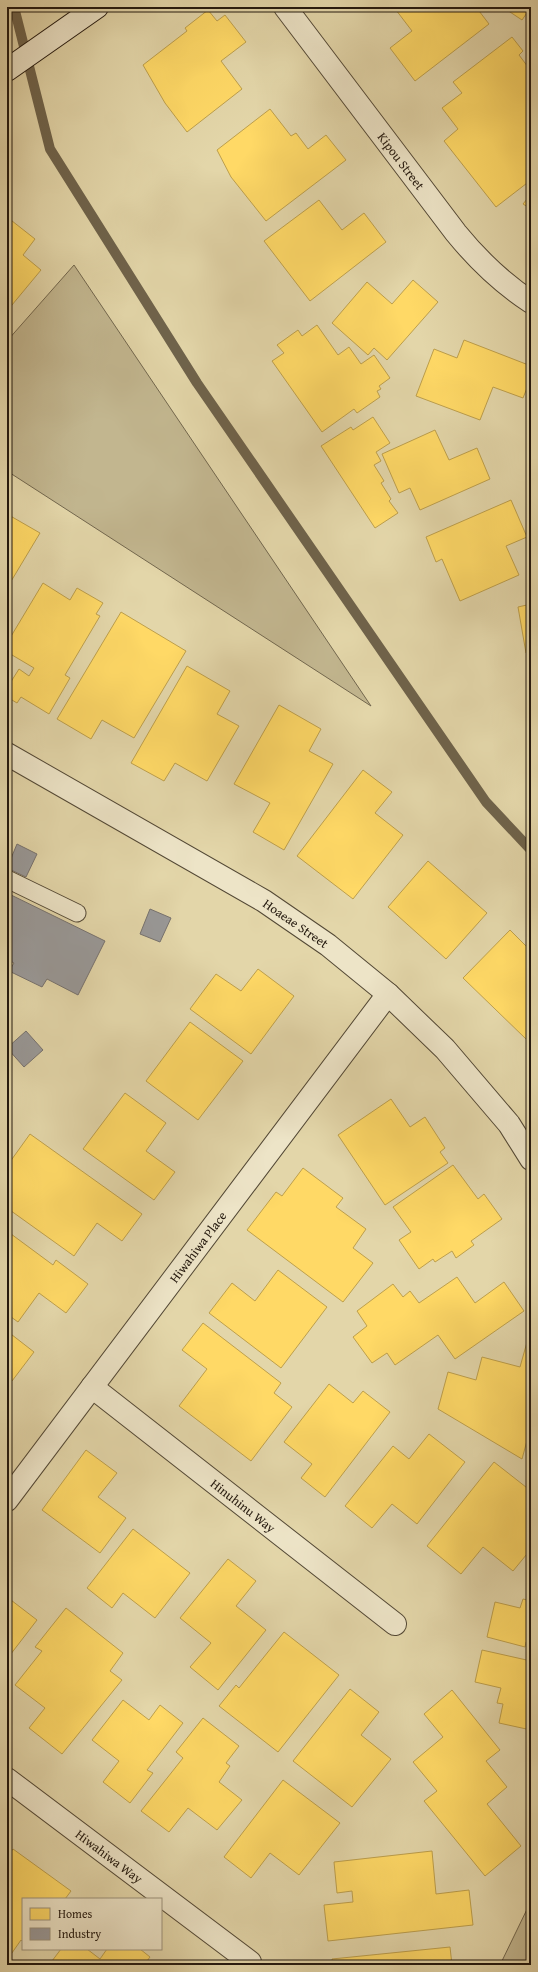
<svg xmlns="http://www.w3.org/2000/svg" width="538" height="1972" font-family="'Gentium Book Plus',serif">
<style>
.green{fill:#c2b68f;stroke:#72674e}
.homes{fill:#ffd966;stroke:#bd9f4c}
.industry{fill:#999;stroke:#76726f}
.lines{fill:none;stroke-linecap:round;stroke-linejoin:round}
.stream{stroke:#6f634b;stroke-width:10}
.lane-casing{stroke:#534835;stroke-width:19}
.street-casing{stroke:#534835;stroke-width:24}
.secondary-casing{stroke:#23180e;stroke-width:24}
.lane{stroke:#ede4c7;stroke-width:17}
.street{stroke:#ede4c7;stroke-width:22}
.secondary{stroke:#ede4c7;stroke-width:22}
.labels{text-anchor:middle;stroke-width:4;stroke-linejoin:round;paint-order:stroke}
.street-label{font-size:13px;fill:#23180e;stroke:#ede4c7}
</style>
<rect width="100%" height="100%" fill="#e3d6a9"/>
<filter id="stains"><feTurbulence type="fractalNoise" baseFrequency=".005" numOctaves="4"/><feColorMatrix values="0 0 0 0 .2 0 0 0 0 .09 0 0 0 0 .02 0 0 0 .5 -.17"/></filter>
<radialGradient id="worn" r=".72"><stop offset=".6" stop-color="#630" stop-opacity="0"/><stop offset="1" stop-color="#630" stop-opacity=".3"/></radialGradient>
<path class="green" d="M74 265 371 706 7 471V341Z
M531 1901V1965H500Z"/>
<path class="homes" d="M399 7H476L489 24 415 81 390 48 412 31 396 10Z
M505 7H531L522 20 504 8Z
M208 10 217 21 225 15 246 42 221 61 242 89 187 132 165 103 143 65 187 31 185 28Z
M512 37 523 51 519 55 531 71V180L496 207 444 141 458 129 442 108 462 93 453 82Z
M270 109 291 136 296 133 308 149 326 135 346 160 266 221 231 177 217 150Z
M531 194V209L523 204Z
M319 200 342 230 364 213 386 242 310 301 264 241Z
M7 217 35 239 23 255 41 270 7 311Z
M413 280 438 302 387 360 374 348 368 355 332 323 367 282 392 304Z
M317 325 338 355 349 347 361 364 374 355 390 378 379 386 381 389 377 391 380 397 357 413 354 409 322 432 272 361 284 353 277 345 298 330 302 336Z
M464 340 531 366V378L523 398 493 387 480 420 416 396 434 349 457 358Z
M373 417 390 443 376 452 381 461 374 465 384 481 381 483 391 499 389 501 398 513 375 528 321 446 351 427 353 430Z
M435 430 449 460 477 448 490 479 420 510 410 488 399 493 382 454Z
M511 500 527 537 506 546 519 575 460 601 442 559 436 562 426 537Z
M7 514 40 533 7 588Z
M43 583 70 600 77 588 103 603 96 614 100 616 65 675 70 678 49 714 21 697 17 703 7 697V688L19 669 29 676 34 668 7 652V643Z
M531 604V652L526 653 518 607Z
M121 612 186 651 134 738 102 720 91 739 57 719Z
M187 666 230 691 217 714 239 726 207 781 175 763 164 781 131 763Z
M279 705 321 729 309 751 333 764 284 850 253 832 270 803 234 784Z
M363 770 392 792 375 813 403 835 353 899 297 856Z
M428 861 487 913 446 959 388 907Z
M510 930 531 951V1033L526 1039 463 978Z
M258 969 294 996 251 1054 190 1009 216 974 241 991Z
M190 1022 243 1061 198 1120 146 1081Z
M125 1093 166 1123 146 1151 175 1172 154 1200 83 1149Z
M391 1099 410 1127 425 1117 445 1148 440 1152 448 1163 385 1205 338 1135Z
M30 1134 142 1214 122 1241 97 1223 74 1256 7 1208V1166Z
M453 1165 478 1199 484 1194 502 1219 471 1241 474 1245 456 1258 452 1251 435 1262 433 1259 419 1269 399 1240 411 1232 393 1207Z
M303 1168 343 1198 336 1207 366 1229 353 1248 373 1263 343 1302 247 1230 276 1192 282 1196Z
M7 1231 53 1265 56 1260 88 1284 66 1313 39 1293 18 1322 7 1314Z
M278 1270 327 1307 281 1368 209 1313 232 1283 255 1301Z
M457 1277 475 1303 504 1282 524 1311 455 1359 438 1335 395 1365 387 1353 372 1363 353 1337 367 1326 357 1311 393 1284 403 1297 410 1291 419 1303Z
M203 1323 281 1383 274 1393 292 1407 251 1461 179 1406 207 1369 182 1350Z
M7 1331 34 1352 12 1381 7 1377Z
M529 1335 531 1336V1426L522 1459 438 1409 448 1372 476 1380 482 1357 520 1367Z
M329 1384 353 1403 363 1391 390 1412 325 1497 301 1478 312 1464 284 1442Z
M429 1434 465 1462 417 1524 392 1504 372 1528 345 1506 393 1446 409 1459Z
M86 1450 117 1473 98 1497 126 1518 100 1553 42 1510Z
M494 1462 531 1491V1549L513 1571 483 1547 461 1574 427 1546Z
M133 1529 190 1573 155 1618 123 1593 112 1608 87 1588Z
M228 1559 256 1581 236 1606 266 1630 218 1690 190 1667 211 1643 180 1618Z
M7 1597 37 1620 7 1659Z
M523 1599 531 1601V1599V1644L526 1642 525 1647 487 1637 495 1602 520 1608Z
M66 1608 123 1653 110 1671 122 1680 62 1754 29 1728 45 1708 15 1685 42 1651 35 1647Z
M284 1632 339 1675 278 1752 219 1706 236 1685 239 1688Z
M482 1650 531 1661V1730L499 1723 503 1704 497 1703 501 1688 475 1682Z
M350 1689 379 1712 361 1735 391 1759 352 1807 293 1761Z
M452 1690 500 1750 486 1761 507 1787 487 1804 521 1846 485 1876 424 1801 437 1791 413 1762 443 1737 424 1714Z
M123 1700 149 1720 160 1705 183 1723 147 1770 153 1773 130 1803 103 1782 119 1761 92 1740Z
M203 1718 239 1746 226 1763 230 1766 219 1782 242 1800 217 1830 188 1808 169 1832 141 1811 183 1758 176 1752Z
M283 1780 340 1823 299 1875 270 1853 251 1878 224 1857Z
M13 1849 71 1891 65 1899H23V1942L21 1940 7 1960V1857Z
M432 1851 436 1894 469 1890 473 1925 328 1941 324 1905 353 1902 352 1891 337 1893 334 1862Z
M450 1947 452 1965H333L332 1959Z
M61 1949H87L100 1959 107 1949H140L150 1957 144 1965H49Z"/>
<path class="industry" d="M17 844 37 854 26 877 7 868Z
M7 893 105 941 78 995 47 979 42 987 9 971 14 963 7 959Z
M150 909 171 918 160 942 140 934Z
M26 1031 43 1050 24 1067 7 1048Z"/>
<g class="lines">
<path class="stream" d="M14 7 50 149 197 383 486 802 531 850"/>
<defs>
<path id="lane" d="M7 879 77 913"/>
<g id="street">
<path id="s1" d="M285 7 456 233C478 260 502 283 531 302"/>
<path id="s2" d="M7 754 264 901 328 945 388 994 445 1049 509 1124 531 1159"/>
<path id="s3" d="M92 1387 395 1624"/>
<path id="s4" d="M7 1500 388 994"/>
<path id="s5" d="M7 1779 250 1962"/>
</g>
<path id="secondary" d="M7 70 97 7"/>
</defs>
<use href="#lane" class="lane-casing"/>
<use href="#street" class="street-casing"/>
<use href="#secondary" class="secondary-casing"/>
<use href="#lane" class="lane"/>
<use href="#street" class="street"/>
<use href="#secondary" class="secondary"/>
</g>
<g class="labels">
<g class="street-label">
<text dy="5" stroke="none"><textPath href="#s1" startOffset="193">Kipou Street</textPath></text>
<text dy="5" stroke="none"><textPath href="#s2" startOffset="335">Hoaeae Street</textPath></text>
<text dy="5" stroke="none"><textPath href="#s4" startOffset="317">Hiwahiwa Place</textPath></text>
<text dy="5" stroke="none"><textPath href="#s3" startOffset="192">Hinuhinu Way</textPath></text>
<text dy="5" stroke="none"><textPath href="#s5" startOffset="128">Hiwahiwa Way</textPath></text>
</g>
</g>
<rect width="538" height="1972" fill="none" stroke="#e3d6a9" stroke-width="24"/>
<rect x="8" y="8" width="522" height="1956" fill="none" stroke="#23180e" stroke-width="2"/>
<rect x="12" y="12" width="514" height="1948" fill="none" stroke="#23180e"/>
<rect x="22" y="1898" width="140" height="52" fill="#ede4c7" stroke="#9c927d"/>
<rect x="30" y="1908" width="20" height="12" fill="#ffd966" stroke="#9c927d"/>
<text x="58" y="1918" font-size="12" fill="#23180e">Homes</text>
<rect x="30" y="1928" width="20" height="12" fill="#999999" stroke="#9c927d"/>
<text x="58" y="1938" font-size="12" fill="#23180e">Industry</text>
<rect width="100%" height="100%" filter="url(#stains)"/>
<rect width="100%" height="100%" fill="url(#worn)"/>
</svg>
